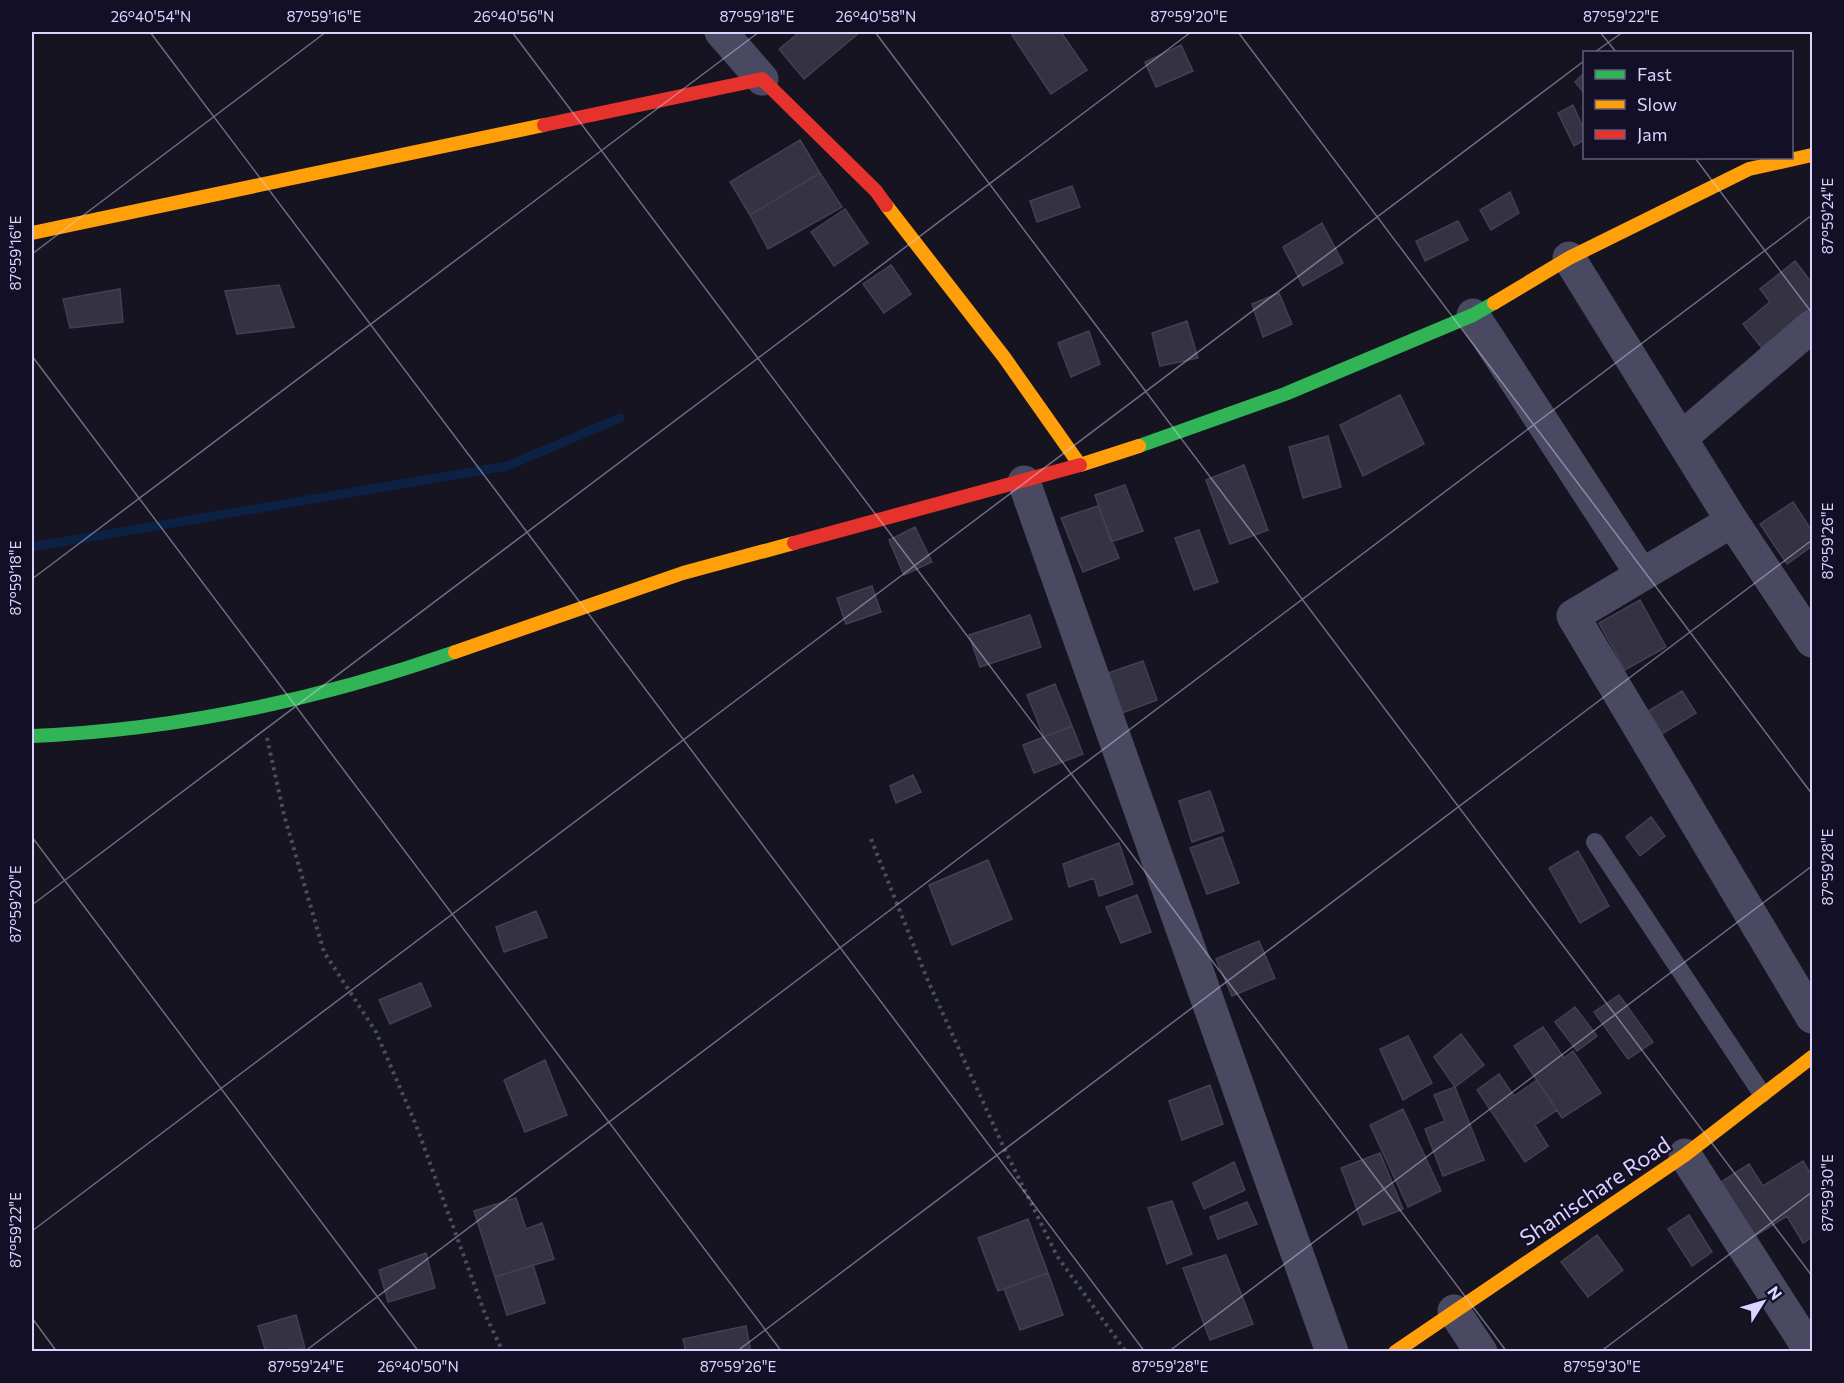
<svg xmlns="http://www.w3.org/2000/svg" width="1844" height="1383" font-family="Commissioner,sans-serif">
<style>
.lines{fill:none;stroke-linecap:round;stroke-linejoin:round}
.stream{stroke:#0d2144;stroke-width:9}
.building{fill:#343243;stroke:#433f54;stroke-width:1.5}
.path{stroke:#44505f;stroke-width:4;stroke-dasharray:3 4.5;stroke-linecap:butt}
.lane{stroke:#4a4962;stroke-width:18}
.street{stroke:#4a4962;stroke-width:33}
.fast{stroke:#30b455;stroke-width:14}
.slow{stroke:#ff9f0a;stroke-width:14}
.jam{stroke:#e5322d;stroke-width:14}
.ticks{fill:none;stroke:#d9d4ff;stroke-width:1.5;stroke-opacity:0.45}
.labels{text-anchor:middle;stroke-width:4.5;stroke-linejoin:round;paint-order:stroke}
.street-label{font-size:22px;fill:#d9d4ff;stroke:#130f26}
.neatline{fill:none;stroke:#d9d4ff;stroke-width:2}
.ticks-label{font-size:15px;text-anchor:middle;fill:#d9d4ff}
</style>
<rect width="100%" height="100%" fill="#161421"/>
<g class="lines">
<path class="stream" d="M32 547 507 466 620 418"/>
</g>
<path class="building" d="M800 32H860L804 79 779 49Z
M1018 32H1061L1087 70 1051 94 1012 35Z
M1181 45 1193 71 1156 87 1145 62Z
M1584 73V93L1575 82Z
M1573 105 1584 130V140L1574 146 1558 113Z
M800 140 820 173 750 215 730 182Z
M820 173 842 207 768 249 750 215Z
M1072 186 1080 207 1037 222 1030 201Z
M1510 192 1519 213 1491 230 1480 210Z
M845 209 868 243 834 266 811 232Z
M1458 221 1468 240 1425 261 1416 241Z
M1322 223 1343 263 1303 286 1283 247Z
M1795 261 1812 283V315L1765 352 1743 324 1770 302 1760 289Z
M891 265 911 294 884 313 863 284Z
M279 285 294 327 237 334 225 291Z
M120 289 123 322 70 328 63 299Z
M1279 293 1292 324 1263 337 1252 304Z
M1187 321 1198 358 1160 366 1152 333Z
M1089 331 1100 364 1071 377 1058 343Z
M1400 395 1424 444 1363 476 1340 425Z
M1328 436 1341 487 1303 498 1289 447Z
M1244 465 1268 530 1230 544 1206 480Z
M1125 485 1143 531 1111 542 1095 495Z
M1793 502 1812 531V546L1787 564 1760 524Z
M1098 506 1119 558 1083 572 1061 518Z
M915 527 932 562 904 575 889 540Z
M1199 530 1218 582 1194 590 1175 538Z
M872 586 881 612 846 624 837 598Z
M1640 600 1666 647 1625 670 1599 623Z
M1030 615 1041 647 980 667 969 635Z
M1143 661 1157 700 1122 713 1108 673Z
M1055 684 1072 726 1044 737 1027 695Z
M1682 691 1696 713 1662 734 1648 711Z
M1072 726 1083 754 1034 773 1023 745Z
M913 775 921 792 896 803 890 786Z
M1210 791 1224 831 1192 842 1179 801Z
M1651 817 1665 836 1640 856 1626 837Z
M1222 837 1239 883 1207 894 1190 848Z
M1119 843 1133 884 1099 896 1094 878 1069 887 1063 864Z
M1578 851 1609 906 1580 923 1549 868Z
M988 860 1012 919 952 945 929 885Z
M1137 895 1151 932 1121 943 1106 907Z
M536 911 547 937 504 952 496 927Z
M1259 941 1275 978 1232 996 1216 959Z
M421 983 431 1006 390 1024 379 1000Z
M1619 995 1653 1042 1628 1059 1594 1012Z
M1575 1007 1597 1036 1577 1051 1555 1022Z
M1543 1027 1564 1058 1573 1051 1601 1093 1562 1118 1514 1046Z
M1461 1034 1484 1065 1455 1087 1434 1057Z
M1408 1036 1432 1083 1403 1100 1380 1049Z
M545 1060 567 1115 525 1132 504 1080Z
M1499 1074 1514 1096 1537 1080 1557 1110 1535 1125 1548 1146 1525 1162 1477 1090Z
M1210 1085 1223 1124 1182 1140 1169 1101Z
M1455 1087 1484 1160 1443 1176 1425 1129 1445 1121 1434 1095Z
M1403 1109 1441 1191 1408 1207 1370 1125Z
M1380 1153 1403 1209 1363 1225 1341 1168Z
M1803 1161 1812 1176V1237L1803 1243 1787 1216 1755 1236 1721 1182 1749 1164 1763 1186Z
M1234 1162 1245 1190 1204 1209 1193 1183Z
M516 1198 526 1229 542 1223 554 1259 495 1277 474 1211Z
M1172 1201 1192 1254 1167 1264 1148 1208Z
M1247 1202 1257 1224 1218 1239 1210 1217Z
M1689 1215 1712 1252 1692 1266 1668 1229Z
M1028 1219 1048 1273 998 1291 978 1238Z
M1597 1235 1623 1270 1588 1297 1561 1262Z
M426 1253 435 1288 388 1302 379 1270Z
M1226 1255 1253 1324 1210 1340 1183 1268Z
M533 1265 545 1303 507 1315 495 1277Z
M1048 1273 1063 1315 1020 1330 1004 1289Z
M296 1315 305 1348 266 1352 258 1326Z
M746 1326 751 1352H686L683 1339Z"/>
<g class="lines">
<path class="path" d="M267 738 284 815 324 952 376 1032 416 1125 485 1314 503 1352
M871 839 928 981 1004 1148 1057 1256 1126 1352"/>
<path class="lane" d="M1595 842 1762 1094"/>
<path class="street" d="M721 32 762 79
M1569 258 1732 521 1812 641
M1473 315 1642 575
M1681 438 1812 326
M1024 482 1332 1352
M1732 521 1573 616 1812 1017
M1685 1155 1811 1352
M1454 1311 1481 1352"/>
<path class="fast" d="M1139 446 1285 394 1473 315 1494 303
M32 736C176 730 320 699 455 652"/>
<path class="slow" d="M886 205 1004 357 1080 465 1139 446
M32 233 544 125
M1494 303 1569 258 1749 169 1812 155
M455 652 683 573 794 543
M1395 1352 1685 1155 1812 1057"/>
<path class="jam" d="M544 125 762 79 876 191 886 205
M794 543 1080 465"/>
</g>
<path class="ticks" d="M150 32 1145 1352M512 32 1507 1352M875 32 1812 1276M1238 32 1812 794M1600 32 1616 52M1595 52 1623 32M1695 158 1812 313M32 254 326 32M32 356 782 1352M32 579 759 32M32 837 419 1352M32 905 1191 32M32 1231 1584 61M32 1318 57 1352M304 1352 1812 215M736 1352 1812 540M1168 1352 1812 866M1600 1352 1812 1192"/>
<g class="labels">
<g class="street-label">
<text transform="translate(1595 1191) rotate(-34)" y="8">Shanischare Road</text>
</g>
</g>
<rect width="1844" height="1383" fill="none" stroke="#130f26" stroke-width="66"/>
<rect x="1583" y="51" width="210" height="108" fill="#130f26" stroke="#625e7d" stroke-width="1.5"/>
<rect x="1595" y="70" width="30" height="9" fill="#30b455" stroke="#625e7d" stroke-width="1.5"/>
<text x="1637" y="81" font-size="18" fill="#d9d4ff">Fast</text>
<rect x="1595" y="100" width="30" height="9" fill="#ff9f0a" stroke="#625e7d" stroke-width="1.5"/>
<text x="1637" y="111" font-size="18" fill="#d9d4ff">Slow</text>
<rect x="1595" y="130" width="30" height="9" fill="#e5322d" stroke="#625e7d" stroke-width="1.5"/>
<text x="1637" y="141" font-size="18" fill="#d9d4ff">Jam</text>
<g transform="translate(1763 1302) rotate(53)" stroke="#130f26" stroke-width="4.5" paint-order="stroke">
<path d="M0-4.5L10 22L0 15L-10 22Z" fill="#d9d4ff"/>
<text y="-9" font-size="16" font-weight="bold" text-anchor="middle" fill="#d9d4ff">N</text>
</g>
<rect x="33" y="33" width="1778" height="1317" class="neatline"/>
<g class="ticks-label">
<text x="151" y="22">26°40'54"N</text>
<text x="324" y="22">87°59'16"E</text>
<text x="514" y="22">26°40'56"N</text>
<text x="757" y="22">87°59'18"E</text>
<text x="876" y="22">26°40'58"N</text>
<text x="1189" y="22">87°59'20"E</text>
<text x="1621" y="22">87°59'22"E</text>
<text transform="translate(1828 216) rotate(-90)" y="5">87°59'24"E</text>
<text transform="translate(16 253) rotate(-90)" y="5">87°59'16"E</text>
<text transform="translate(1828 541) rotate(-90)" y="5">87°59'26"E</text>
<text transform="translate(16 578) rotate(-90)" y="5">87°59'18"E</text>
<text transform="translate(1828 867) rotate(-90)" y="5">87°59'28"E</text>
<text transform="translate(16 904) rotate(-90)" y="5">87°59'20"E</text>
<text transform="translate(1828 1193) rotate(-90)" y="5">87°59'30"E</text>
<text transform="translate(16 1230) rotate(-90)" y="5">87°59'22"E</text>
<text x="306" y="1372">87°59'24"E</text>
<text x="418" y="1372">26°40'50"N</text>
<text x="738" y="1372">87°59'26"E</text>
<text x="1170" y="1372">87°59'28"E</text>
<text x="1602" y="1372">87°59'30"E</text>
</g>
</svg>
